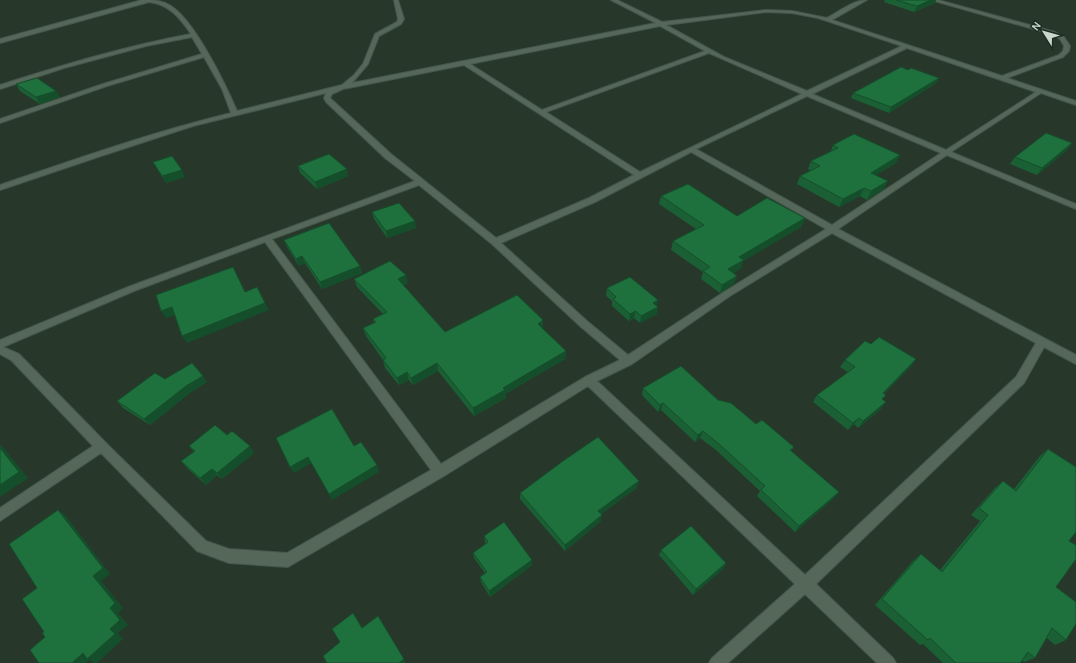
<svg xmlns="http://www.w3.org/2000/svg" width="1076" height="663" font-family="Karla,sans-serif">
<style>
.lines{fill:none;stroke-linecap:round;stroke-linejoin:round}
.minor-casing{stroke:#47564b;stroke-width:2}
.minor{fill:#546758;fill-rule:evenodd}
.wall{fill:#1a6034}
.shaded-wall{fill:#154e2b}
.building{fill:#1e703d;stroke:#154e2b}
</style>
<rect width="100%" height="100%" fill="#27382b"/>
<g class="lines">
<defs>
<path id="minor" d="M142 0C152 0 162 0 171 6 195 21 226 85 237 111L342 85 354 75 363 64 375 34 397 22 398 19 394 0H398L404 19 401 24 379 36 368 64 352 83 656 23 611 0H617L662 22 766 10 792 11 827 18C840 11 853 0 867 0L832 20 1002 76 1059 55 1063 51 1064 46 1060 39 1051 34 931 0H938L1055 32 1064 37 1070 46 1069 51 1063 57 1007 78 1076 101V105L1041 93 951 152 1076 204V209L947 155 838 229 1076 355V364L1044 347 1024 383 816 584 893 658 896 663H877L805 594 728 663H709L712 658 795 584 588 386 444 476 288 567 229 563 197 551 101 453 0 521V508L93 446 11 360 0 354V340L128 287 415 181 385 158 326 102 324 98 326 93 193 126 98 157 0 190V185C76 159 153 132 231 113L222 89 204 57 107 86 0 123V119L103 84 202 54 192 37 146 46 64 68 0 89V85C63 65 126 46 191 34 180 18 169 4 149 2L0 43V39ZM766 12 792 13 818 18 902 46 807 91 724 57 666 25ZM660 26 705 51 542 110 470 64ZM907 48 1036 92 946 150 812 94ZM709 53 802 94 640 172 546 112ZM464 65 634 175 589 198 496 238 391 154 330 98 332 94 343 89ZM807 96 941 153 832 225 696 149ZM691 152 826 229 724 292 628 355 587 321 501 243 595 202ZM419 185 492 244 581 327 620 360 585 377 441 464 272 239ZM832 233 1036 343 1016 377 805 575 597 381 632 364 730 296ZM265 242 431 470 287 553 229 549 206 541 111 448 19 354 3 347 134 291Z"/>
</defs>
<use href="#minor" class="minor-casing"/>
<use href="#minor" class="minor"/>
</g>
<path class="wall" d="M885 0H936L935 3 914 12 884 2Z
M908 70 939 78 936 83 889 113 851 98 853 93Z
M16 84 60 97 40 104 20 91Z
M1072 143 1067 150 1037 175 1010 164 1015 157Z
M833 145 900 155 896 163 876 175 884 189 867 200 860 196 839 207 797 184 800 176 811 171 808 169 811 161 831 151Z
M153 162 185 177 166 183Z
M298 166 348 176 317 189 300 173Z
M661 196 737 216 805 218 801 227 743 261 741 268 733 273 734 284 720 293 701 279 703 272 671 250 673 241 696 229 659 204Z
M372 212 416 228 387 238 374 219Z
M284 240 360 266 362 273 322 289 305 263 299 266 287 247Z
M354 279 408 283 403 285 445 332 543 320V329L566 351 565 359 505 394 506 398 474 416 438 371 413 385 409 380 399 385 385 368 383 360 366 336 363 328 374 323 373 319 383 314 357 287Z
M607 288 658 300 656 306 657 314 640 323 634 318 629 321 612 306V301L606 296Z
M871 344 916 359 911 366 884 394 881 409 858 428 854 424 848 430 813 402 817 395 848 372 840 367 845 360Z
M207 382 191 392 150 425 123 408 117 401Z
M643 388 718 400 794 447 791 451 839 492 834 498 795 532 757 496 760 491 716 450 700 438 695 442 661 410 658 412 642 395Z
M227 435 254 453 222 479 217 475 206 485 187 468 181 461 194 452 189 446Z
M1048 449 1069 541 1056 587 1066 640 1055 645 1047 638 1035 658 1024 662 1022 660 1020 663H943L923 644 920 645 875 605 914 560 921 554 940 570 980 521 971 515 995 488 1003 481 1014 489 1040 456Z
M637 488 601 514V521L565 551 520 499V493Z
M484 536 532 565 490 597 481 582 480 577 485 573 474 558 473 553 486 544 485 542Z
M661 550 726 563 723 569 693 595 659 555Z"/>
<path class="shaded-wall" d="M931 0H936L935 3 914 12 917 6Z
M939 78 936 83 889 113 891 107Z
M56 91 60 97 40 104 36 97Z
M1072 143 1067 150 1037 175 1042 168Z
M900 155 896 163 867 181 871 173Z
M347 169 348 176 317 189 315 182Z
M182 170 185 177 166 183 162 176Z
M888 181 884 189 867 200 871 191Z
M864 188 860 196 839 207 843 199Z
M805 218 801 227 743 261 741 268 725 277 728 269 739 257Z
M415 221 416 228 387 238 386 231Z
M302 256 305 263 299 266 296 259Z
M360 266 362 273 322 289 320 282Z
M406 275 408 283 400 287 398 279Z
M737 276 734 284 720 293 722 285Z
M658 300 656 307 653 303Z
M265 303 269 310 187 343 182 336Z
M172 307 176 315 166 318 161 311Z
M658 307 657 314 640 323 641 316Z
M636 311 634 318 629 321 630 314Z
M543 320V328L538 331V324Z
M566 351 565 359 505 394 506 398 474 416 473 408 503 388Z
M916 359 911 366 878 400 883 393Z
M437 363 438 371 413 385 411 378Z
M407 372 409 380 399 385 397 378Z
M203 376 207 382 191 392 150 425 144 419 186 386Z
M886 402 881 409 858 428 863 421Z
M663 403 661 410 658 412 660 405Z
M859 418 854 424 848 430 853 423Z
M703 431 700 438 695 442 698 435Z
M0 444 28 478 0 497Z
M250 446 254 453 222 479 217 473Z
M308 457 312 463 294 473 290 467Z
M377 465 379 472 332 500 329 494Z
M212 469 217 475 206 485 200 478Z
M639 481 637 488 597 517 598 511Z
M839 492 834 498 795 532 799 526Z
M58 510 66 516 110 574 101 581 123 608 118 613 128 625 118 633 123 639 97 663H95L89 660 86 663H72L110 629V608L93 576Z
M602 515 601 521 565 551V545Z
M532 560V565L490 597 489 591Z
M726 563 723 569 693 595 696 589Z
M378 616 406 663H399Z"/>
<path class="building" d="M896 0H931L917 6Z
M901 67 908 70 911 68 939 78 891 107 853 93Z
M37 78 56 91 36 97 16 84Z
M1046 133 1072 143 1042 168 1015 157Z
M854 134 900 155 871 173 888 181 871 191 864 188 843 199 800 176 820 166 811 161 838 148 833 145Z
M329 154 347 169 315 182 298 166Z
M172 156 182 170 162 176 153 162Z
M688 184 737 216 767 198 805 218 739 257 744 260 728 269 737 276 722 285 703 271 710 267 673 241 704 225 661 196Z
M399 203 415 221 386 231 372 212Z
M329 223 360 266 320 282 302 256 296 259 284 240Z
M390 261 406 275 398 279 445 332 517 295 543 320 538 324 566 351 503 388 505 390 473 408 437 363 411 378 407 372 397 378 383 360 386 358 363 328 376 322 373 319 387 312 354 279Z
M233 267 245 292 257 287 265 303 182 336 172 307 161 311 156 295Z
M630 277 658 300 653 303 658 307 641 316 636 311 630 314 613 299 616 297 607 288Z
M879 337 916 359 883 393 886 395 882 399 886 402 863 421 859 418 853 423 817 395 855 367 845 360 865 341 871 344Z
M192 363 203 376 186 386 144 419 117 401 155 373 165 379Z
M681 366 718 400 731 403 756 424 762 420 794 447 790 450 839 492 799 526 761 490 765 486 719 444 703 431 698 435 663 403 660 405 643 388Z
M332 409 354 446 361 442 377 465 329 494 308 457 290 467 276 438Z
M215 425 227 435 232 431 250 446 217 473 212 469 200 478 181 461 195 451 189 446Z
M598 437 639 481 598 511 602 515 565 545 520 493 563 461Z
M0 448 19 472 0 485Z
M1048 449 1076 467V532L1069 541 1076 545V559L1056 587 1076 602V624L1066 640 1052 628 1035 658 1028 652 1020 663H956L930 638 928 640 882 599 921 554 942 572 988 515 979 508 1003 481 1016 491Z
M58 510 103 568 93 576 115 603 110 608 120 620 110 629 115 634 87 659 83 653 72 663H39L30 650 45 637 42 633 44 632 22 599 37 588 9 544Z
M504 522 532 560 489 591 480 577 487 572 473 553 488 542 484 536Z
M691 526 726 563 696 589 661 550Z
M353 613 362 628 378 616 404 659 399 663H327L323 656 340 642 332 629Z"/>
<g transform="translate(1044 32) rotate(307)" stroke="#1d2e21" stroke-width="3" paint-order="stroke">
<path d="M0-3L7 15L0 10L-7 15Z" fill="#cad5cd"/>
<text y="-6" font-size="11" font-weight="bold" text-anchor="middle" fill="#cad5cd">N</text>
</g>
</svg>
